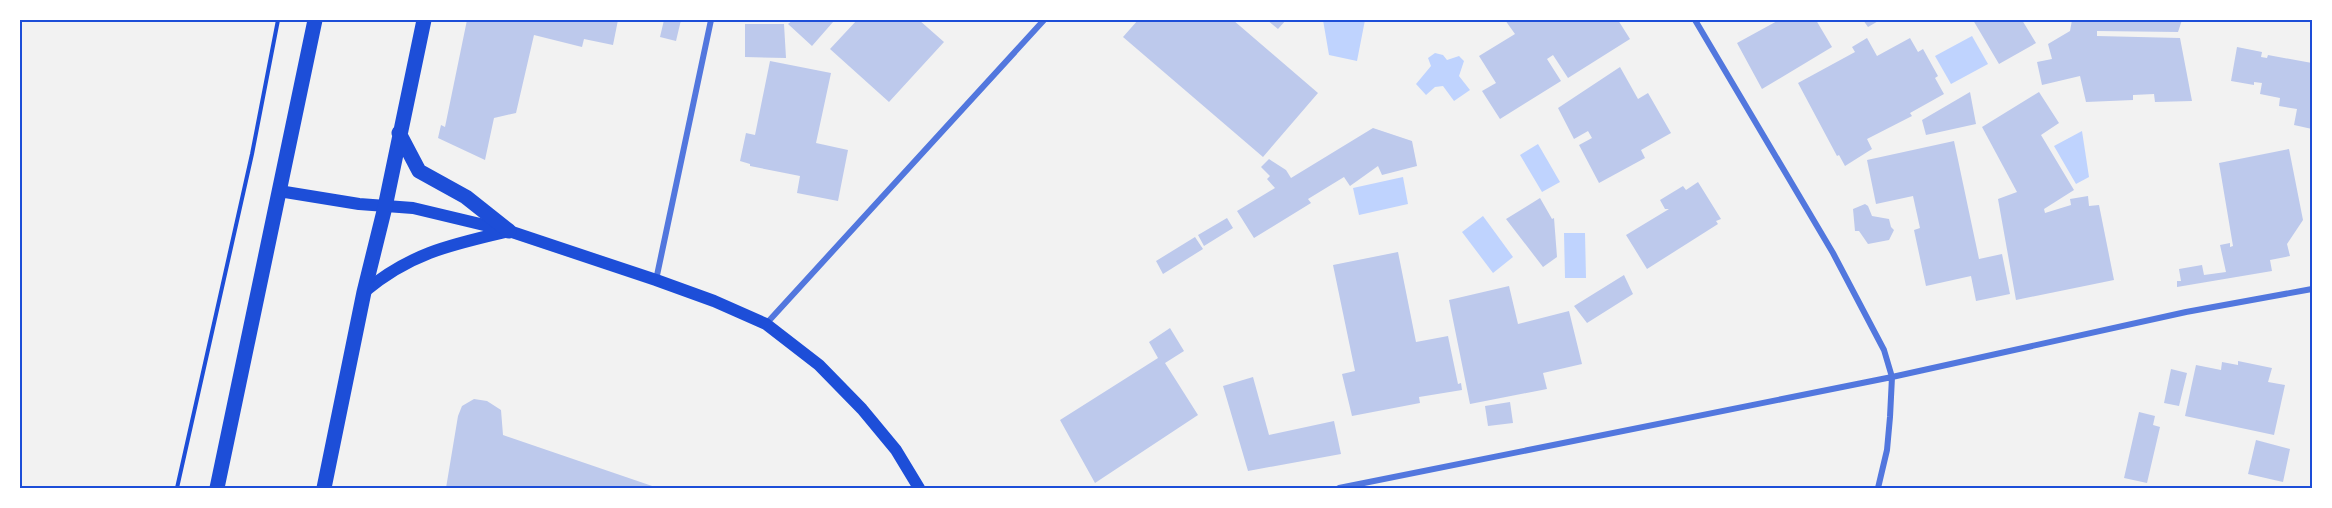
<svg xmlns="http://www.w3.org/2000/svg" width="2332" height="508" font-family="'Public Sans',sans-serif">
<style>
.water{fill:#bfd3fe}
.building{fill:#bdc9ec}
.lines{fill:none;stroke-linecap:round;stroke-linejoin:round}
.path{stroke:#1d4ed8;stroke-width:4}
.minor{stroke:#5277de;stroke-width:6}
.secondary{stroke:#1d4ed8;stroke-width:12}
.primary{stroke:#1d4ed8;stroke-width:15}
.neatline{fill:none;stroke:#1d4ed8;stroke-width:2}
</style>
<rect width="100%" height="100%" fill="#f2f2f2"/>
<path class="water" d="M1323,20H1365L1357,61L1329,55Z
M1972,36L1988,64L1951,84L1935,56Z
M1435,53L1443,55L1447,60L1459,56L1464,61L1459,76L1470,90L1454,101L1443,86L1435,87L1426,95L1416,84L1431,66L1428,58Z
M2082,131L2089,177L2076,184L2054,146Z
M1538,144L1560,182L1542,192L1520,155Z
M1403,177L1408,204L1359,215L1353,188Z
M1483,216L1513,257L1493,273L1462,232Z
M1564,233H1585L1586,278H1565Z"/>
<path class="building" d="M467,20H618L613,45L584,39L582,47L534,35L516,113L494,118L485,160L438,138L441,125L445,127Z
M664,20H681L676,41L660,37Z
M793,20H830L833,22L812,46L788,24Z
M857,20H919L944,42L889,102L830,49Z
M1138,20H1233L1318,93L1263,157L1123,37Z
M1267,20H1286L1278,29Z
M1505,20H1618L1630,39L1568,78L1553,55L1547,59L1561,81L1500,119L1482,91L1496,83L1479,56L1515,34Z
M1779,20H1816L1832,47L1762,89L1737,43Z
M1863,20H1880L1868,27Z
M1973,20H2022L2036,43L1999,64Z
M2072,20H2182L2178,32L2097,31V36L2180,38L2192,101L2155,102L2154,94L2133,95V100L2086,102L2080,76L2042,85L2037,62L2052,59L2048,44L2070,31Z
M745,24H784L786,58L745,57Z
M1867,38L1877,56L1910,38L1918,52L1923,49L1938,76L1935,78L1944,94L1910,113L1912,116L1867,139L1872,149L1845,166L1839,155L1837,156L1798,83L1855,52L1852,47Z
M2237,47L2262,52L2261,57L2267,58L2268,55L2312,63V129L2294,125L2297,109L2279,106L2280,98L2260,94L2262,83L2254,82V85L2231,81Z
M770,61L831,73L816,143L848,150L838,201L797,193L800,176L750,166V164L740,161L746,133L755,135Z
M1620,67L1638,99L1648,93L1671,133L1641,150L1645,158L1599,183L1579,145L1592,138L1588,131L1574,139L1558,108Z
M1970,92L1976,124L1926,135L1922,120Z
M2039,92L2059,123L2041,135L2074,190L2044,209L2045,213L2071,205L2070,199L2088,196L2089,206L2099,205L2114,280L2016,300L1998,199L2017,192L1982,127Z
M1373,128L1412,141L1417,166L1382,175L1378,166L1350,186L1344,177L1308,199L1311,203L1254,238L1237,211L1275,188L1267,179L1270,176L1261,167L1269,159L1286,170L1291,178Z
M1954,141L1979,259L2002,254L2010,294L1976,301L1971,276L1926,286L1914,230L1920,228L1913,196L1876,204L1867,160Z
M2289,149L2303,220L2287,244L2290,256L2270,260L2272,271L2177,287V281H2181L2179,269L2202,265L2204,275L2226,272L2220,245L2230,243V247L2233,246L2219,163Z
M1698,182L1721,219L1716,221L1718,224L1647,269L1626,235L1669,209H1665L1660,200L1683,186L1686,190Z
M1540,198L1552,219L1554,218L1557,257L1543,267L1506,219Z
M1865,204L1868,206L1872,216L1889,219L1891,227L1894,230L1889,240L1868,244L1859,231H1855L1853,209Z
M1227,218L1233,228L1204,246L1198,235Z
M1195,237L1203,249L1163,274L1156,261Z
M1398,252L1416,342L1448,336L1458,384L1461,383L1462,390L1419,397L1420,403L1352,416L1342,374L1355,371L1333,265Z
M1624,275L1633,294L1587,323L1574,306Z
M1509,286L1518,324L1569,311L1582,364L1543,373L1547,389L1470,404L1449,300Z
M1170,328L1184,351L1165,363L1198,415L1095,483L1060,420L1158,358L1149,342Z
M2238,361L2272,368L2268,382L2285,385L2274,435L2185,416L2196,365L2221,370L2222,362L2238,365Z
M2171,369L2187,373L2179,406L2164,403Z
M1253,377L1269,435L1334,421L1341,454L1248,471L1223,386Z
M474,399L487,401L501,410L503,435L658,488H446L458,416L462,406Z
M1510,402L1513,423L1488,426L1485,406Z
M2139,412L2155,416L2153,425L2160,427L2147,483L2124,478Z
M2256,440L2290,449L2283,482L2248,474Z"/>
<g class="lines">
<path class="path" d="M177,488L252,154L278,20"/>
<path class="minor" d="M1695,20L1833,253L1884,350L1892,377L1890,417L1887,450L1878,488
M656,280L711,20
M766,324L1044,20
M1339,488L1892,377L2186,312L2312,289"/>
<path class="secondary" d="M279,191L359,204L413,208L509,231L656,280L714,301L766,324L819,365L862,409L896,450L919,488
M364,292C409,254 449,245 505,232"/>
<path class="primary" d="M399,133L419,171L466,197L509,231
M217,488L315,20
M324,488L364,292L385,207L424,20"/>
</g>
<rect width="2332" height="508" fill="none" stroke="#ffffff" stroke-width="42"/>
<rect x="21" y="21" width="2290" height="466" class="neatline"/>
</svg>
